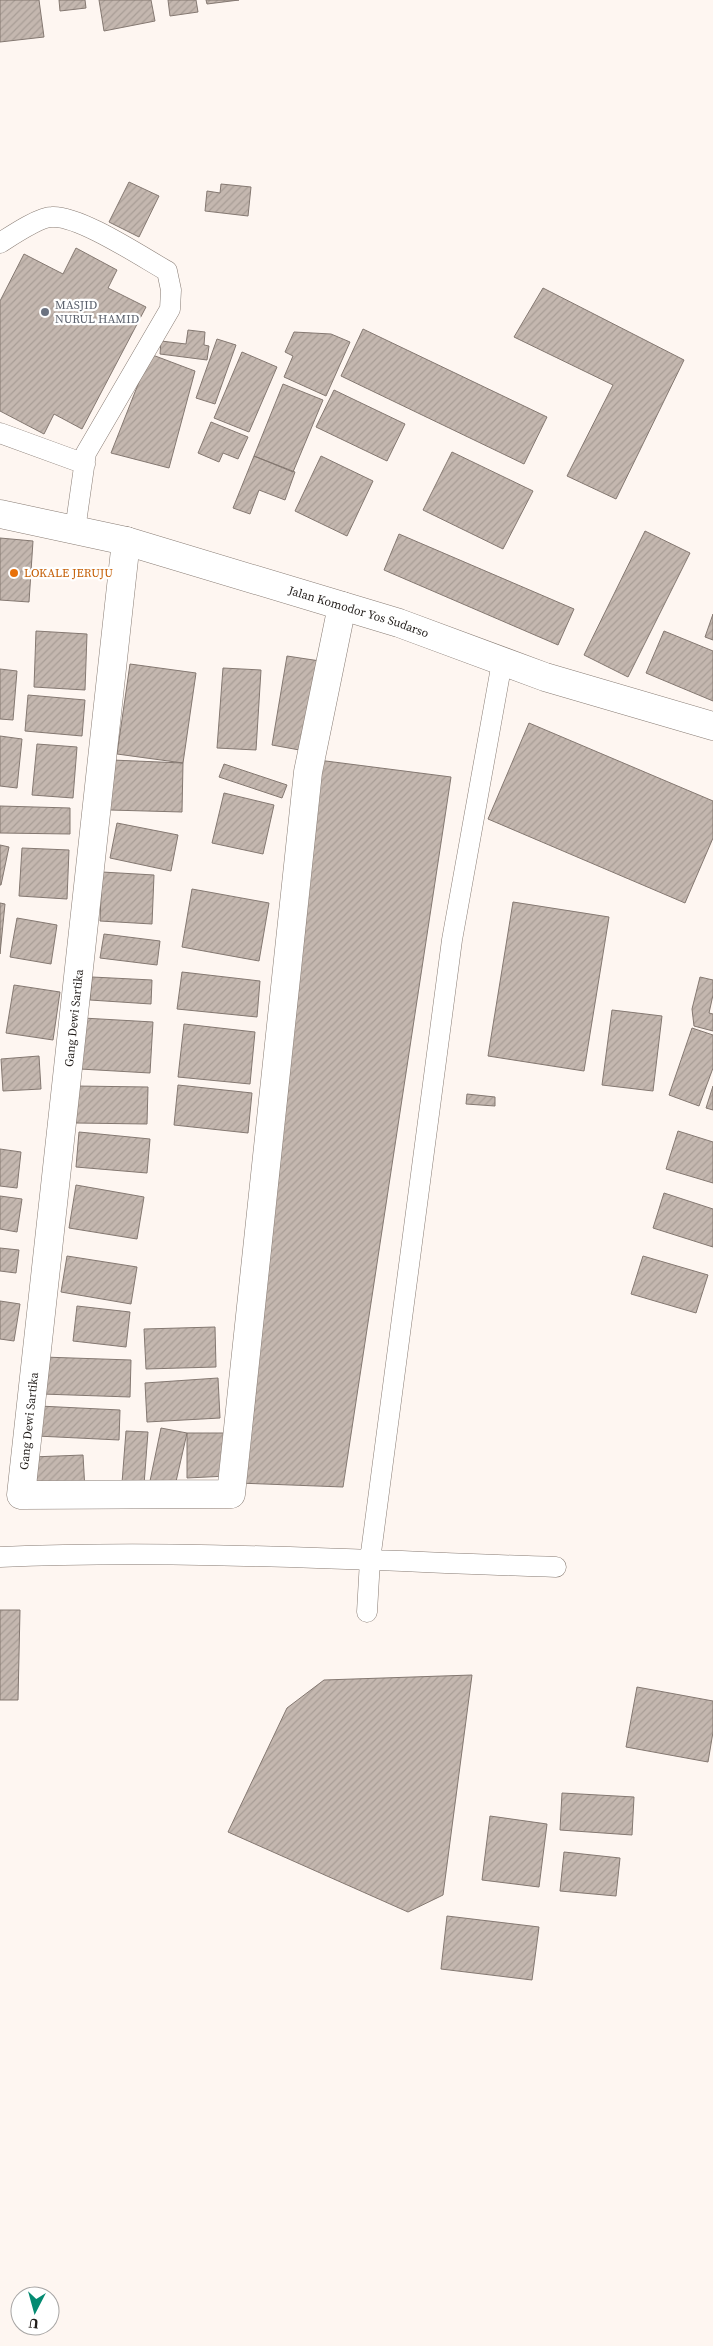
<svg xmlns="http://www.w3.org/2000/svg" width="713" height="2346" font-family="'Source Serif 4',serif">
<style>
.building{fill:url(#building-hatch);stroke:#847871}
.lines{fill:none;stroke-linecap:round;stroke-linejoin:round}
.service-casing{stroke:#887c74;stroke-width:21}
.minor-casing{stroke:#887c74;stroke-width:29}
.tertiary-casing{stroke:#887c74;stroke-width:29}
.service{stroke:#fff;stroke-width:20}
.minor{stroke:#fff;stroke-width:28}
.tertiary{stroke:#fff;stroke-width:28}
.worship-dot{fill:#6b7280;stroke:#fff;stroke-width:2}
.food-dot{fill:#e8710a;stroke:#fff;stroke-width:2}
.labels{text-anchor:middle;dominant-baseline:central;stroke-width:4.5;stroke-linejoin:round;paint-order:stroke}
.worship-label{font-size:12px;fill:#5b616d;stroke:#fff;text-anchor:start}
.food-label{font-size:12px;fill:#c56008;stroke:#fff;text-anchor:start}
.street-label{font-size:12px;fill:#231e1b;stroke:#fff}
</style>
<defs>
<pattern id="building-hatch" width="6" height="6" patternUnits="userSpaceOnUse" patternTransform="scale(1.25)"><rect width="6" height="6" fill="#c4b7af"/><path d="M-1 1l2-2M0 6l6-6M5 7l2-2" fill="none" stroke="#a89d96"/></pattern>
</defs>
<rect width="100%" height="100%" fill="#fef6f1"/>
<path class="building" d="M0,0H39L44,37L0,42Z
M59,0H85L86,8L60,11Z
M99,0H151L155,21L104,31Z
M168,0H196L198,12L170,16Z
M206,0H239L207,4Z
M129,182L159,196L139,237L109,222Z
M221,184L251,187L248,216L205,211L207,191L220,193Z
M76,248L117,270L108,288L146,307L82,429L54,414L44,434L0,411V301L24,254L63,274Z
M543,288L684,360L616,499L567,476L613,385L514,337Z
M363,329L547,417L524,464L341,376Z
M188,330L205,332L204,345L209,346L207,360L160,354L161,341L186,344Z
M294,332L331,334L350,342L326,396L284,377L293,356L285,352Z
M217,339L236,345L215,404L196,398Z
M242,352L277,367L249,432L214,418Z
M150,354L195,371L169,468L111,453Z
M283,384L323,400L293,472L254,456Z
M334,390L405,424L387,461L316,427Z
M211,422L248,437L238,459L223,453L219,462L198,453Z
M452,452L533,491L503,549L423,510Z
M254,456L295,472L285,500L259,490L250,514L233,508Z
M321,456L373,481L347,536L295,511Z
M645,531L690,553L628,677L584,655Z
M399,534L574,609L558,645L384,570Z
M0,538L33,541L29,602L0,600Z
M713,614V640L705,637Z
M36,631L87,634L85,690L34,687Z
M664,631L713,651V701L646,673Z
M287,656L320,661L305,751L272,745Z
M130,664L196,673L183,763L117,754Z
M223,668L261,670L256,750L217,748Z
M0,669L17,671L13,720L0,719Z
M28,695L85,700L82,736L25,731Z
M529,723L713,801V838L685,903L488,819Z
M0,736L22,739L17,788L0,786Z
M37,744L77,747L73,798L32,795Z
M112,760L183,763L182,812L110,810Z
M318,760L451,777L343,1487L238,1483Z
M224,764L287,785L282,798L219,777Z
M224,793L274,805L263,854L212,843Z
M0,806L70,808V834L0,833Z
M117,823L178,835L171,871L110,858Z
M0,845L9,847L1,885H0Z
M22,848L69,850L67,899L19,896Z
M102,872L154,875L152,924L100,921Z
M192,889L269,903L259,961L182,947Z
M513,902L609,917L584,1071L488,1056Z
M0,903L5,904L0,954Z
M17,918L57,925L51,964L10,957Z
M104,934L160,941L157,965L100,958Z
M182,972L260,981L257,1017L177,1009Z
M92,977L152,980L151,1004L90,1000Z
M700,977L713,980V995L709,1013L713,1014V1031L694,1026L692,1009Z
M14,985L60,992L53,1040L6,1033Z
M612,1010L662,1016L653,1091L602,1085Z
M83,1018L153,1022L150,1073L80,1069Z
M184,1024L255,1032L250,1084L178,1077Z
M692,1028L713,1035V1068L699,1106L669,1095Z
M39,1056L41,1089L3,1091L1,1059Z
M178,1085L252,1093L248,1133L174,1125Z
M76,1086L148,1087L147,1124L76,1123Z
M713,1086V1110L706,1108Z
M467,1094L495,1097V1106L466,1104Z
M678,1131L713,1142V1183L666,1169Z
M79,1132L150,1139L147,1173L76,1167Z
M0,1149L21,1152L17,1188L0,1186Z
M76,1185L144,1197L137,1239L69,1228Z
M664,1193L713,1209V1247L653,1228Z
M0,1196L22,1199L17,1232L0,1229Z
M0,1248L19,1250L16,1273L0,1271Z
M67,1256L137,1267L131,1304L61,1292Z
M643,1256L708,1275L696,1313L631,1294Z
M0,1301L20,1304L14,1341L0,1339Z
M77,1306L130,1312L126,1347L73,1341Z
M215,1327L216,1367L146,1369L144,1329Z
M43,1357L131,1360L130,1397L42,1394Z
M218,1378L220,1418L147,1422L145,1383Z
M39,1406L120,1410L119,1440L37,1436Z
M161,1428L187,1433L175,1486L150,1481Z
M126,1431L148,1432L144,1485L122,1483Z
M187,1433H225L227,1476L187,1478Z
M83,1455L85,1490L33,1492L32,1457Z
M0,1610H20L18,1700H0Z
M472,1675L443,1895L408,1912L228,1832L287,1708L324,1680Z
M637,1687L713,1701V1732L708,1762L626,1747Z
M562,1793L634,1797L632,1835L560,1830Z
M490,1816L547,1824L539,1887L482,1880Z
M564,1852L620,1858L616,1896L560,1891Z
M447,1916L539,1927L532,1980L441,1969Z"/>
<g class="lines">
<g class="service-casing">
<path id="service" d="M0,243C11,236 39,217 52,217C79,215 142,257 167,271L171,290L170,309L86,453L75,530
M0,433L85,464
M0,1557C185,1549 371,1561 556,1567
M367,1612L370,1560L452,940L502,662"/>
</g>
<g class="minor-casing">
<path id="minor" d="M126,541L21,1495L231,1494L308,772L342,606"/>
</g>
<g class="tertiary-casing">
<g id="tertiary">
<path id="s1" d="M0,514L126,541L399,623L545,677L713,726"/>
</g>
</g>
<use href="#service" class="service"/>
<use href="#minor" class="minor"/>
<use href="#tertiary" class="tertiary"/>
</g>
<circle class="worship-dot" cx="45" cy="312" r="5"/>
<circle class="food-dot" cx="14" cy="573" r="5"/>
<g class="labels">
<g class="worship-label">
<text x="55" y="305">MASJID<tspan x="55" dy="14">NURUL HAMID</tspan></text>
</g>
<g class="food-label">
<text x="24" y="573">LOKALE JERUJU</text>
</g>
<g class="street-label">
<text stroke="none"><textPath href="#s1" startOffset="372">Jalan Komodor Yos Sudarso</textPath></text>
<text transform="translate(74 1018) rotate(-84)">Gang Dewi Sartika</text>
<text transform="translate(29 1421) rotate(-84)">Gang Dewi Sartika</text>
</g>
</g>
<g transform="translate(35 2311) rotate(186)"><circle r="24" fill="#ffffff" stroke="#a7a5a4"/>
<path d="M0-4L9 19L0 12L-9 19Z" fill="#048b72"/>
<text y="-8" font-size="14" font-weight="bold" text-anchor="middle" fill="#231e1b">U</text>
</g>
</svg>
